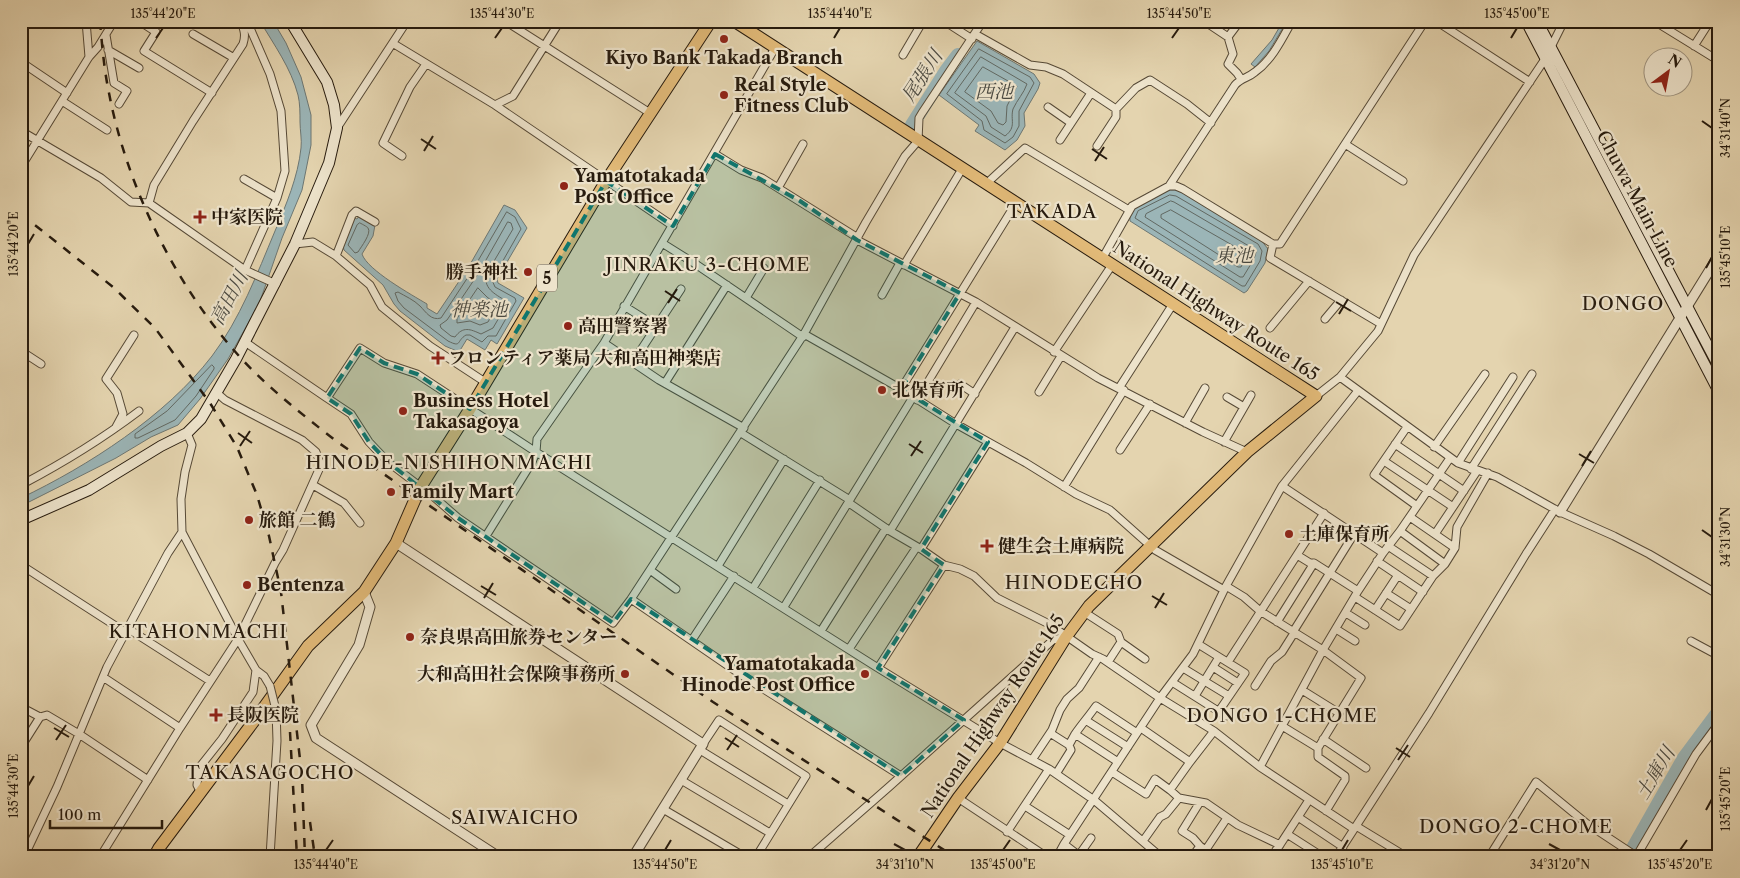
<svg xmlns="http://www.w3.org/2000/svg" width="1740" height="878" font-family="'Libre Caslon Text','Noto Serif JP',serif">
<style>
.water{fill:#9bb5b7;stroke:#6d7773}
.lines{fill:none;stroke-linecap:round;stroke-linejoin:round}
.shore{stroke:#616862;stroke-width:1}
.river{stroke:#9bb5b7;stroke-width:14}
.minor-casing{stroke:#564936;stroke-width:9}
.tertiary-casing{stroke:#564936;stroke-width:11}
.secondary-casing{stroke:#271b0e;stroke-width:12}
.primary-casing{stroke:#271b0e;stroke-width:13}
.trunk-casing{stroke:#271b0e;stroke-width:13}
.minor{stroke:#ede3cb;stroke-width:7}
.tertiary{stroke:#ede3cb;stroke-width:9}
.secondary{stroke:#ede3cb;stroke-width:10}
.primary{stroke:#e2ba78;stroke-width:11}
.trunk{stroke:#e2ba78;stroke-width:11}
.rail{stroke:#271b0e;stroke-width:2.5;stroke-dasharray:9 9;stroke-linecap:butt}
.minor-bridge-casing{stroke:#564936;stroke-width:9;stroke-linecap:butt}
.minor-bridge{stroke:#ede3cb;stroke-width:7}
.marked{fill:#0f766e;fill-opacity:0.2;stroke:#0f766e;stroke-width:4;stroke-dasharray:10 6;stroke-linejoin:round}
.ticks{fill:none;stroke:#271b0e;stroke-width:2}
.poi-dot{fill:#8f2418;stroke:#ede3cb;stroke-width:2}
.labels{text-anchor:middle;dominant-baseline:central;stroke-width:4.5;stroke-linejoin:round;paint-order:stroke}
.shield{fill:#ede3cb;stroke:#625747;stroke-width:1}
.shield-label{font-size:16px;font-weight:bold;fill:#271b0e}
.poi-label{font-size:18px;font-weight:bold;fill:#271b0e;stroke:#ede3cb;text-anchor:start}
.street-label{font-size:18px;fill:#271b0e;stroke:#ede3cb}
.water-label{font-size:19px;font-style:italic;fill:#4a4941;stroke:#ede3cb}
.neighbourhood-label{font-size:19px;letter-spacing:1px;fill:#271b0e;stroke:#ede3cb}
.neatline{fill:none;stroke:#271b0e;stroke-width:2}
.ticks-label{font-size:12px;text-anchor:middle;fill:#271b0e}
</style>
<rect width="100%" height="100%" fill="#e4d4af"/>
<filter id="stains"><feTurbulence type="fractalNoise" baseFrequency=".004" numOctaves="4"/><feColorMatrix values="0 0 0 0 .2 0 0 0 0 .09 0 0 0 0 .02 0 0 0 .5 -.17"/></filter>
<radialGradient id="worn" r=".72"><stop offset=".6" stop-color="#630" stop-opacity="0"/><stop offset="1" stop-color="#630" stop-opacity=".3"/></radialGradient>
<path class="water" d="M260,21H273L286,43L301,77L311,115V145L302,190L282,238L259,304L228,359L200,399L178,425L151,437L116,458L21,506V498C88,466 166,416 212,356C240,319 257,274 275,231C286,205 298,177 301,148C302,140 300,130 300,122C300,113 300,103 298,95C291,68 274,45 260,21Z
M1283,21H1287L1269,51L1255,67L1251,64L1272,40Z
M977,41L1034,74L1040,83L1038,89L1024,113L1025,126L1017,140L1005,150L975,131L979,125L939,95Z
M1169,190H1178L1261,240L1268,249L1265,263L1247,291L1244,293L1130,221C1128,203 1156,196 1169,190Z
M504,205L515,210L527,228L497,279L498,283L524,298L497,344L491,340L485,350L467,339L459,352L445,346L400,311L394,304L383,285L344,250L343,246L354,218L357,219L359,216L375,225L373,236L362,254C367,270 412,295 427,304V308L437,314L468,268Z"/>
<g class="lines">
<path class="shore" d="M979,49L1030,77L1034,83L1019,111V126L1013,137L1005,143L984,130L982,121L947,94Z
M981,57L1027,84C1024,93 1017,100 1013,109C1010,120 1017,127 1005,136L991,127L986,116L955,93Z
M983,67L1017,86L1007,106L1006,122L1003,125L998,123L991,111L965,92Z
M1170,195L1176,196L1258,244L1262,251L1260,261L1245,286H1242L1135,218L1138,211Z
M1171,201L1174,202L1254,249L1256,252L1254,259L1243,277H1240L1145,217L1146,214Z
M1171,210L1246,253L1247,256L1241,267H1238L1161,218V215Z
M507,212L515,217L521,229L492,280L495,287L515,298L516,301L496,336H488L482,342L470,335H466C456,341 462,348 448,341L404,308L398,301L395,293L398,292C405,296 414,300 420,306C426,312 431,321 441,318L472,271Z
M508,222L511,223L513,229L487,273C482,288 495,294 506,301L507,304L493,328L481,334C470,329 463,326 455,337L451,336L441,328L440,325L447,320L478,274Z
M360,223C360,223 368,227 368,228C372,233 361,247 358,252L355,253L348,245L357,225Z
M478,288L487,297L497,305L488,322L480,325L470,321L457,323V319Z
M212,365L214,367V369L196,396L175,420L138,438H135V434L167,411Z"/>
<path class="river" d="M912,125L946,71L958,55
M1628,857L1684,758L1719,711"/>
<g class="minor-casing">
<path id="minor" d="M86,21L89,57
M139,21L156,32L144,51L212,93
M241,21C244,30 246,35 243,44L193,121L154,185L149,203L245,270L276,284
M244,21L250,28L270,74L281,111L285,171L277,198L245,270
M505,21L650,113
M944,21L972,39
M983,21L922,113L919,118L918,141L905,156L866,222L804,334L631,599L613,623L458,518L434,497L388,462L369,442L351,414L327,398L360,348L384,363L417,374L536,452L878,668L1000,743L1049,769L1094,800L1161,857
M1204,21L1228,37
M1240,21L1228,37L1233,54L1228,64L1237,73L1241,79
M1436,21L1530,82
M1654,21L1719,61
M193,34L234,58
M975,34L1030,65L1046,67L1063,74L1116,109L1136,88L1150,80L1187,104L1211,123
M106,35L114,83L127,91L119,104
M394,44L495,105L673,226
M1694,46L1710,21
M108,50L139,68
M903,55L923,21
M21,62L67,93
M62,101L107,130
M495,105L513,96L560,21
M1048,107L1071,123
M337,128L407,21
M21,131L101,178L131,202L149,203
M1060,140L1091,93
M1345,144L1403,181
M1097,146L1116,117V109
M715,154L741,170L762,178L858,238
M402,156L383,143L410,87L426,64
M21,167L89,57L98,47L114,21
M244,179L277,198
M986,184L1025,148L1129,210
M1169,186L1235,85C1241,78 1248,78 1255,72C1272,60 1282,39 1292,21
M778,188L803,144
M375,222L356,211L352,215L336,256L370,285L382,307L430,346L485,382
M857,240L976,302L1098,378L1203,432L1247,452
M662,243L694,263L803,337
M295,244L313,242L336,256
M1273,244L1270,258L1381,324
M1102,259L1132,206L1169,186H1176L1183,189L1273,244H1280L1425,21
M904,265L962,169
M882,295L900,263
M746,298L764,268
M624,306L656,326
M1325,319L1341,300
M1270,328L1309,281
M804,334L901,389L956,424L1026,463L1076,494L1110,510L1155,550L1224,590
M245,342L327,398
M604,343L659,380L744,428
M21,351L41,364
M1054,352L1112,265
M633,362L681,289
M1340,377L1458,463L1497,477L1560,512L1614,536L1649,554L1719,595
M665,383L727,285
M960,384L975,394
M1119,388L1173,304
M901,389L1016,203
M1039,392L1061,356
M1316,396L1340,377L1378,331L1414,255L1545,59L1564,21
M1227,397L1244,407
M917,400L976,302
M1185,423L1205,388
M116,427L123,414L117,393L106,379L134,335
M1407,427L1374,475L1417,506
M187,433L192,445L185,472L181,499L182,532L238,639L256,670L264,676L270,686
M741,433L850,500
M1224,442L1251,395
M1395,444L1464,491
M1434,447L1485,374
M1120,450L1150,404
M1384,461L1453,507
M1458,463L1513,377
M1471,469L1532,374
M21,485C63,463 102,439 139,411
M313,485L344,503L360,523
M1282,486L1383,553
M1064,487L1124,390
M849,503L890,531L921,549L944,565L960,569L974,576L997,598L1049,624L1092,654L1103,659L1160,698L1214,731L1260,767L1354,829
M1410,517L1455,548
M890,531L1015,327
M1400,531L1445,564
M1435,534L1477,471
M486,536L532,462L536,452L537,439L604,343L775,48
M1388,546L1433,576
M921,549L988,442
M1297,555L1310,563H1314L1358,591
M1377,561L1423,592
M21,565L125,632
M718,566L784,459
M650,570L676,589
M1226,586L1244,597L1260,611L1323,650L1361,678L1318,748V757L1345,776V780L1326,811
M753,588L820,480
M1386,593L1411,609
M1355,597L1400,626L1433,576L1445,564L1455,548L1457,527L1488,473
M631,599L743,676L901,776
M784,607L913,397
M1375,610L1398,575
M1084,612L1118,634L1121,642L1108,662
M1346,613L1365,625
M1277,622L1314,563
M127,628L210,681
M1336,629L1355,641
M821,631L886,528
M1293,632L1354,534
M692,640L734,576
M1691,641L1719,656
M1121,642L1145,659
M1198,644L1245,673L1219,711
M849,649L916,548
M1228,662L1324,513
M1213,667L1238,683
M878,668L944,565
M1183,668L1229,696
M103,677L180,728
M1172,682L1226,716
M1255,686L1271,661L1282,652L1294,633
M1302,690L1339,713
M1195,696L1219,657
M21,707L40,717
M1087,721L1128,747
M1282,726L1318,748
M1141,728L1190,762L1170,790
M1050,733L1069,745
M1323,739L1366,768
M703,744L719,720L806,776L756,857
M21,747L40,717L47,715L79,734L148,780
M700,750L788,804
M1032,760L1052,730L1060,710L1067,699L1079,688L1099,657
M1118,762L1075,734C1082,724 1089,716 1096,706L1137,733
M1190,762L1214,731
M1260,767L1323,650L1358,591L1383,553L1400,531L1450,458
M1112,772L1146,794L1155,779L1170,790L1179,798L1206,803L1238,825L1280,845
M1056,774L1071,750L1069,745L1075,734
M681,780L770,833
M200,791L197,785L199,768L222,739L253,692L256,670
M958,798L1047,857
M1025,806L1070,835
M663,809L745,857
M1298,817L1343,847
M1356,826L1407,857
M1007,832L1049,769
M1287,834L1323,857
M1143,841L1160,817L1166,814L1179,798
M1064,844L1081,857
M1200,846L1193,838L1182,831L1200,802
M21,849L33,857
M1276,850L1287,857
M1205,851L1227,818
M1640,851L1649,857
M1079,855L1091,838
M24,857L57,787L107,667L168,553L182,532
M100,857L180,728L238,639L275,563L283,550L321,465L316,452L302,440L225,400L216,392
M270,857L277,741L276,710
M809,857L890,786L1053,640L1066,637
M1057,857L1064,844L1160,698L1193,654L1226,586L1282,486L1357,392
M1192,857L1200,846L1215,857
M1272,857L1309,800
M1336,857L1429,713L1526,554L1555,509
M1489,857L1536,782L1586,823L1636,856
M1636,857L1696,754L1719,723"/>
</g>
<g class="tertiary-casing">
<path id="tertiary" d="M1560,512L1719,255
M396,543L703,744L633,857
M364,592L370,607L359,645L311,725L316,738L499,857"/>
</g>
<g class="secondary-casing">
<path id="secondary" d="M1526,21L1719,392
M1537,21L1719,367
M21,520L89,490L161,446L187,433L201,419L236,359L295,244L329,163L337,128L334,105L327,82L290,21"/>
</g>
<g class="primary-casing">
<path id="primary" d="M154,857L159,848L257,717L308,646L364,592L396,543L420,488L470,409L606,181L711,21"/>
</g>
<g class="trunk-casing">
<path id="trunk" d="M734,21L1316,396L1247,452L1089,606L1066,637L1000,743L958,798L918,857"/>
</g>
<use href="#minor" class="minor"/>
<use href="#tertiary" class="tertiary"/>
<use href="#secondary" class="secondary"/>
<use href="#primary" class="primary"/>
<use href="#trunk" class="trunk"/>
<path class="rail" d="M100,21C102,45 104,69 109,93C127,187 175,285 239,356C268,388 302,414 336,441L713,702L955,857
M21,214L113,287L155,328L210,403L237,447L257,495L269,536L281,592L302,777L305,857
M290,732L297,857
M310,822L315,857"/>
<g class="minor-bridge-casing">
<path id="minor-bridge" d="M270,686L276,710"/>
</g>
<use href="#minor-bridge" class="minor-bridge"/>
</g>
<path class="marked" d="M715,154L800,201L857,240L960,293L901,389L988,442L921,549L944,565L878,668L964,720L901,776L631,599L613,623L458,518L388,462L369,442L351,414L327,398L360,348L384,363L417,374L470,409L606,181L673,226Z"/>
<path class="ticks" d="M156,38L163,28M495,38L502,28M834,38L840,28M1172,38L1179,28M1511,38L1517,28M1702,121L1712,128M421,139L436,149M1092,149L1107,159M424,151L433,136M1095,161L1104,147M28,244L34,234M1706,268L1712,257M665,291L680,301M1336,302L1351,311M668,303L677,289M1339,314L1348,299M238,433L252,443M909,444L923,453M240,446L250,431M1579,454L1594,463M911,456L921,441M1582,466L1591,451M1702,530L1712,537M481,586L496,595M1152,596L1167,605M484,598L493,583M1155,608L1164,593M54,728L69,737M725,738L739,747M56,740L66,725M1396,748L1410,757M727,750L737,735M1398,760L1408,745M28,786L34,776M1706,810L1712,799M894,844L905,850M1549,844L1560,850M326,850L333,840M665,850L671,840M1003,850L1010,840M1342,850L1348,840M1680,850L1687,840"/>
<g class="poi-dot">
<circle cx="724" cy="39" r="5"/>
<circle cx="724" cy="95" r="5"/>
<circle cx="564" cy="186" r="5"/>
<path d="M197.5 209.5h5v5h5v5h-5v5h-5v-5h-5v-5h5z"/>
<circle cx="528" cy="272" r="5"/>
<circle cx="568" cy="326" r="5"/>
<path d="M435.5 350.5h5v5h5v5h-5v5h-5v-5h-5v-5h5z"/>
<circle cx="882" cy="390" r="5"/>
<circle cx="403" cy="411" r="5"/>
<circle cx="391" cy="492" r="5"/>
<circle cx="249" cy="520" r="5"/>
<circle cx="1289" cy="534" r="5"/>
<path d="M984.5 538.5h5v5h5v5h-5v5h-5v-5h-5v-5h5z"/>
<circle cx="247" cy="585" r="5"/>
<circle cx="410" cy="637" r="5"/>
<circle cx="625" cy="674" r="5"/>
<circle cx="865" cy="674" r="5"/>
<path d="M213.5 707.5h5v5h5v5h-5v5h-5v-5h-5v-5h5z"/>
</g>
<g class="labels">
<rect class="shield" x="537" y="264.5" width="20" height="27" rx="4"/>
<g class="shield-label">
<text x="547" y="278">5</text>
</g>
<g class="poi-label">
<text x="724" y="58" text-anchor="middle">Kiyo Bank Takada Branch</text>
<text x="734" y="85">Real Style<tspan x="734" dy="21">Fitness Club</tspan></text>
<text x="574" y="176">Yamatotakada<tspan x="574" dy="21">Post Office</tspan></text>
<text x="211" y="217">中家医院</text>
<text x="518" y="272" text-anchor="end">勝手神社</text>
<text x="578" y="326">高田警察署</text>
<text x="448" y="358">フロンティア薬局 大和高田神楽店</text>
<text x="892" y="390">北保育所</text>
<text x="413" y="401">Business Hotel<tspan x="413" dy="21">Takasagoya</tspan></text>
<text x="401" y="492">Family Mart</text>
<text x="259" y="520">旅館 二鶴</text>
<text x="1299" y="534">土庫保育所</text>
<text x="998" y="546">健生会土庫病院</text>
<text x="257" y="585">Bentenza</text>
<text x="420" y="637">奈良県高田旅券センター</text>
<text x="855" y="664" text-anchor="end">Yamatotakada<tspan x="855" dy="21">Hinode Post Office</tspan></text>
<text x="615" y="674" text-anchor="end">大和高田社会保険事務所</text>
<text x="227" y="715">長阪医院</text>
</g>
<g class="street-label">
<text transform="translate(1637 199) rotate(62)">Chuwa Main Line</text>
<text transform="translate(1216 311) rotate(33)">National Highway Route 165</text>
<text transform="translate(993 716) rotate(-56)">National Highway Route 165</text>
</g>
<g class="water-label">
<text transform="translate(922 76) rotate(-57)">尾張川</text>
<text x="994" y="91">西池</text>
<text x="1234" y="255">東池</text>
<text transform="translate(229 298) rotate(-62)">高田川</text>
<text x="479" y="309">神楽池</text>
<text transform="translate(1655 773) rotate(-59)">土庫川</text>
</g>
<g class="neighbourhood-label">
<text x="1052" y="211">TAKADA</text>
<text x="708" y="264">JINRAKU 3-CHOME</text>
<text x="1623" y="303">DONGO</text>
<text x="449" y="462">HINODE-NISHIHONMACHI</text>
<text x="1074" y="582">HINODECHO</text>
<text x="198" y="631">KITAHONMACHI</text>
<text x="1282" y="715">DONGO 1-CHOME</text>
<text x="270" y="772">TAKASAGOCHO</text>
<text x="515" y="817">SAIWAICHO</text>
<text x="1516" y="826">DONGO 2-CHOME</text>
</g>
</g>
<rect width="1740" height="878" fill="none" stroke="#e4d4af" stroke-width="55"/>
<g transform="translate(1668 72) rotate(32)"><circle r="24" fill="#ede3cb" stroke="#9e937f"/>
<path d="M0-4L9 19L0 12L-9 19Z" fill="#8f2418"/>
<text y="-8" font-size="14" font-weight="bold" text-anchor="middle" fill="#271b0e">N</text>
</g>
<path d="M50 820v8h112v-8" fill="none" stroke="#271b0e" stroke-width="2.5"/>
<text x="58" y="820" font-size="15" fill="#271b0e" stroke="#ede3cb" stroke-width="4" paint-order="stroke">100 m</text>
<rect x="28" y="28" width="1684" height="822" class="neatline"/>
<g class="ticks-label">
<text x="163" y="18">135°44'20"E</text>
<text x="502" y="18">135°44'30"E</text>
<text x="840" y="18">135°44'40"E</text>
<text x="1179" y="18">135°44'50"E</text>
<text x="1517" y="18">135°45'00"E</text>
<text transform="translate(1726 128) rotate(-90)" y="4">34°31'40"N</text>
<text transform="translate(14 244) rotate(-90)" y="4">135°44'20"E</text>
<text transform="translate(1726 257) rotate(-90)" y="4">135°45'10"E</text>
<text transform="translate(1726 537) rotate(-90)" y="4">34°31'30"N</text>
<text transform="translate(14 786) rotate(-90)" y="4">135°44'30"E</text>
<text transform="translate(1726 799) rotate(-90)" y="4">135°45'20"E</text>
<text x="326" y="869">135°44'40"E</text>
<text x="665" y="869">135°44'50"E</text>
<text x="905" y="869">34°31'10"N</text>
<text x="1003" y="869">135°45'00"E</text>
<text x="1342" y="869">135°45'10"E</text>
<text x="1560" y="869">34°31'20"N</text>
<text x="1680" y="869">135°45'20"E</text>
</g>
<rect width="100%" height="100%" filter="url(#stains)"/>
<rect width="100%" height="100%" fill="url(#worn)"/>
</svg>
